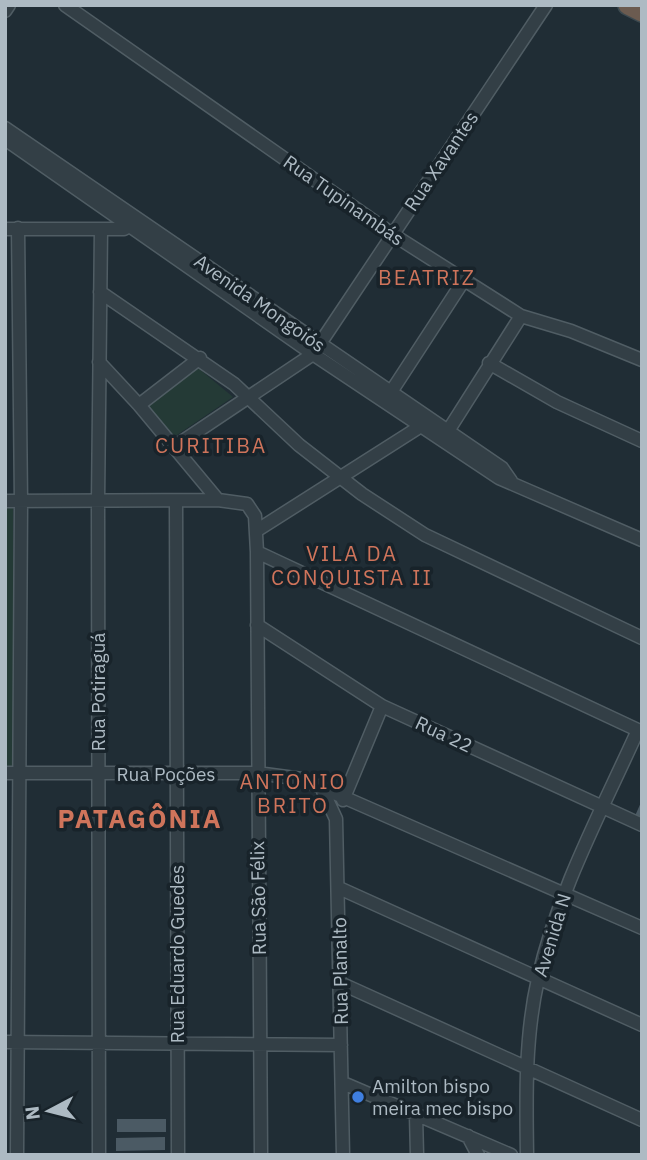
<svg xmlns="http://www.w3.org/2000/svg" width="647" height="1160" font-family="'IBM Plex Sans',sans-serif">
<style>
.green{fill:#243a36}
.building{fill:#4b5a64}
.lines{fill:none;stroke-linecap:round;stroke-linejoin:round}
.minor-casing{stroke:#505d64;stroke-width:15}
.highway-casing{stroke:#3d4a50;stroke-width:22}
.minor{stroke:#333f46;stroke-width:12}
.highway{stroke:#6b5b50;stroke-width:19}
.shop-dot{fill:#3f7fe0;stroke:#18232a;stroke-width:2.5}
.labels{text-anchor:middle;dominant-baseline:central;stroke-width:7;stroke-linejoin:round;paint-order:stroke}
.street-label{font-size:19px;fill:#adbac3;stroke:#18232a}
.poi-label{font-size:19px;fill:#adbac3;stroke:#18232a;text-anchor:start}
.neighbourhood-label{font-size:21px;letter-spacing:2px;fill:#cf745b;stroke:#18232a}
.district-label{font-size:26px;font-weight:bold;letter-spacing:2px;fill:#cf745b;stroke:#18232a}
</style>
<rect width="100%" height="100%" fill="#202d35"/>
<path class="green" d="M198,368L233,397L174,437L149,406Z
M5,505H13V766H5Z"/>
<path class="building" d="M642,800V819L635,816Z
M117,1119H166V1132H117Z
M165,1137V1150L116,1151V1138Z"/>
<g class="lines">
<g class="minor-casing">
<path id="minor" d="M65,5L392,234L521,316L571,331L642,360
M5,11L9,5
M5,128L502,468L511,481
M5,139L313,354L499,478L642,540
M5,229H124L135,223
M100,292L234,384L299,445L362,494L425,535L642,638
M99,362L139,405L218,500
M489,363L557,402L642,441
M391,392L464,280
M139,405L200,358
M448,431L521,316
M174,447L313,354L546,5
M5,501L218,500L247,504L255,516L257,552L261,1155
M176,501L178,1155
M256,531L421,426
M257,552L642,732
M257,625L382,706L642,825
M5,773H257L302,779L642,928
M323,791L336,819L343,1155
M343,800L382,706
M339,888L642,1025
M340,983L642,1120
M5,1042L341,1045
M343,1083L511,1155
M416,1115L417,1155
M468,1136L478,1155
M17,1155L21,501L18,228
M99,1155L98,502L101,229
M527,1155C526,1096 525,1036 538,979C558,891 601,812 638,730"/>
</g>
<g class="highway-casing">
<path id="highway" d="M628,5L642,12"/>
</g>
<use href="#minor" class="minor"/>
<use href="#highway" class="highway"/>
</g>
<circle class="shop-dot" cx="358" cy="1097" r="7"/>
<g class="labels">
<g class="street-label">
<text transform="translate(441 161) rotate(-56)">Rua Xavantes</text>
<text transform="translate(344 200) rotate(35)">Rua Tupinambás</text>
<text transform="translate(260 303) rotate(35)">Avenida Mongoiós</text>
<text transform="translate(98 692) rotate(-90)">Rua Potiraguá</text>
<text transform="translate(444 734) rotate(25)">Rua 22</text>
<text x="166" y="774">Rua Poções</text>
<text transform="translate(258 898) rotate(-91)">Rua São Félix</text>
<text transform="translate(552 935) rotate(-73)">Avenida N</text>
<text transform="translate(177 954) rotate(-90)">Rua Eduardo Guedes</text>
<text transform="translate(340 971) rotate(-91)">Rua Planalto</text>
</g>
<g class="poi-label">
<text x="372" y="1086">Amilton bispo<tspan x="372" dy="22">meira mec bispo</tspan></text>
</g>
<g class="neighbourhood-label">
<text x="427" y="277">BEATRIZ</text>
<text x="211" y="445">CURITIBA</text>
<text x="352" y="553">VILA DA<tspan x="352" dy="24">CONQUISTA II</tspan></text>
<text x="293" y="781">ANTONIO<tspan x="293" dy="24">BRITO</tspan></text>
</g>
<g class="district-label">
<text x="140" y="818">PATAGÔNIA</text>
</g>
</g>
<rect width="647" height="1160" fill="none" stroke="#adbac3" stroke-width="14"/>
<g transform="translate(49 1111) rotate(263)" stroke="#18232a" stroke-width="5" paint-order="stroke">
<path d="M0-5L12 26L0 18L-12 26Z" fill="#adbac3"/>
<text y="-10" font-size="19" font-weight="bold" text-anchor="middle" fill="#adbac3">N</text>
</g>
</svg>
